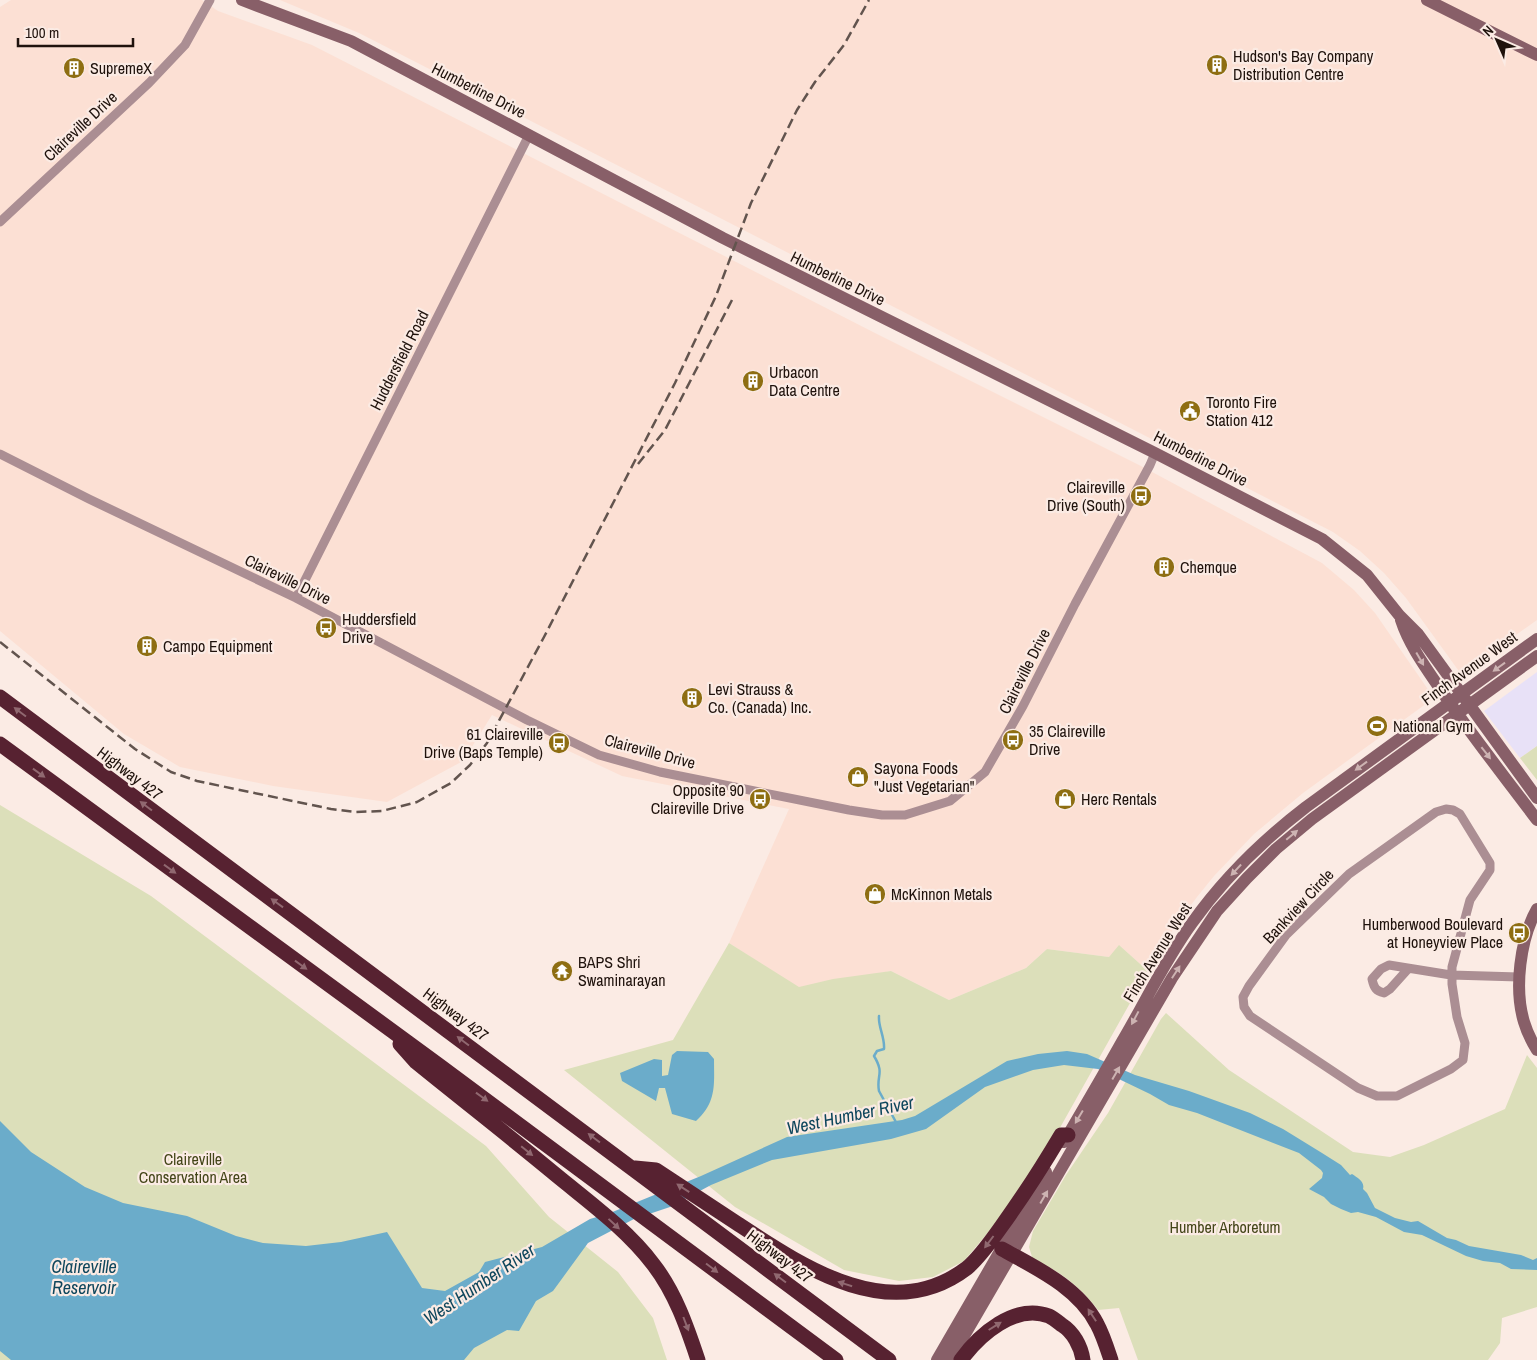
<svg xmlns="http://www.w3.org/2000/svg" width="1537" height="1360" font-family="'Archivo Narrow',sans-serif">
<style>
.commercial{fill:#e8e1f7}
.built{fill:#fce0d4}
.green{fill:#dcdfba}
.water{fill:#6bacca}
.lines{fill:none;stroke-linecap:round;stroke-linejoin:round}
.stream{stroke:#6bacca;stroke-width:2.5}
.street{stroke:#ab8e93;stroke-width:9}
.secondary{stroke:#885f68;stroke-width:12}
.highway{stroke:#572231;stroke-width:15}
.rail{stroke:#62544e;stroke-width:2.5;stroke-dasharray:10 5;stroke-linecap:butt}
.oneway{fill:#cdb3b2}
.oneway2{fill:#906870}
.labels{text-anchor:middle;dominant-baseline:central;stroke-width:4.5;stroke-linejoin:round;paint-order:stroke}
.poi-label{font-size:16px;fill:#1f120c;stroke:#fbebe4;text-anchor:start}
.street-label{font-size:16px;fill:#1f120c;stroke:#fbebe4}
.park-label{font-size:16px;fill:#434518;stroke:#fbebe4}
.water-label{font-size:18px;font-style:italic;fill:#0e465c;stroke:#fbebe4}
</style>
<rect width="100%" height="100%" fill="#fbebe4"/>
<path class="commercial" d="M1537,672V746L1520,758L1484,711Z"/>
<path class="built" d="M11,0H202L218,11L312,45L873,332L1141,466L1322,563L1354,590L1375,613L1434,698L1303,793L1254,834L1214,876L1197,897L1176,925L1148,971L1120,946L1109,957L1047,949L1026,968L949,1000L891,971L799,988L729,943L789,809L622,776L492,715L463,761L387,802L273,786L180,767L124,734L0,631V7Z
M280,0H1537V620L1461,674L1406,598L1384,573L1360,551L1333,532L359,33Z"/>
<path class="green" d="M1537,746V780L1520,758Z
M0,805L151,896L486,1146L549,1217L618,1272L653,1318L667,1360H0Z
M729,943L799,987L833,979L891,971L949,1000L1026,968L1047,949L1109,957L1119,945L1148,971L1043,1158L1007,1210L964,1261L933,1277L899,1281L844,1270L735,1207L564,1070L673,1040Z
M1166,1013L1229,1070L1353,1152L1390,1157L1424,1145L1505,1109L1527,1055L1537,1068V1307L1502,1318L1500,1343L1488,1360H1138L1119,1308L1098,1310C1081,1288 1060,1270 1033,1260L1029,1247L1033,1231L1066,1175L1108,1113L1161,1019Z"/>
<path class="water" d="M677,1051L708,1052L714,1059C714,1084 717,1102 696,1121L672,1114L665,1088H659L656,1101L622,1081L620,1073L654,1059L662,1060V1076L668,1075L672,1055Z
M1067,1051L1087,1054L1135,1075L1189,1091L1250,1113L1283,1129L1322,1153L1341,1165L1350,1175L1352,1174C1358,1178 1365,1182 1363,1189L1367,1193L1375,1208L1395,1218L1411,1222L1418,1221L1447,1238L1456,1240L1469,1246L1521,1255L1533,1260L1537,1258V1270L1511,1269L1500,1263L1483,1261L1466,1256L1422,1235L1404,1232L1376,1217L1358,1212L1351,1213L1341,1209L1331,1204L1324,1197L1309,1189L1322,1178L1323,1173L1321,1170L1299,1153L1197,1113L1169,1105L1150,1094L1098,1069L1064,1065L1033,1070L985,1087L926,1129L891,1139L772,1160L711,1185L670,1207L634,1219L588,1243L553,1291L536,1301L519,1331L507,1330L474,1348L464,1360H11L0,1351V1121L31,1152L85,1187L123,1203L187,1216L236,1236L263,1243L306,1246L341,1242L387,1232L422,1288L445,1291L479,1272L485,1262L542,1247L590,1219L610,1213L701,1176L787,1137L902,1120L915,1116L1007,1061L1038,1054Z"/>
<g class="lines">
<path class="stream" d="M879,1016C878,1027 885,1037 884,1049L877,1051L874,1056C885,1074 876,1075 879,1091L897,1124"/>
<path class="street" d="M0,222L149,83L185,45L210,0
M0,454L89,499L296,598L527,720L599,755L660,772L849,810L882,815H905L950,801L985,772L1023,706L1075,604L1150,465L1155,453
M296,598L529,135
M1446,809L1453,810L1460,814L1490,863V870L1470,900L1452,967V984L1457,1017L1465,1043L1463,1060L1451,1069L1397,1096H1377L1358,1088L1250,1016L1244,1007L1243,997L1249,986L1286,935L1349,874L1436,812Z
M1408,969L1390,989L1384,993C1376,991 1374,988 1372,979L1381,969L1389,965L1451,975L1519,977"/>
<path class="secondary" d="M242,0L351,41L723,238L1155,453L1322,539L1367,575L1399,615L1418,634L1537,798
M1427,0L1537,55
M1401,620C1409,645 1426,668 1441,690C1471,735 1505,777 1537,820
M1537,909C1520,939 1514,989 1524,1022C1527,1032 1532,1042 1537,1050
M1064,1142C1084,1108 1104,1074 1123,1040C1146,1001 1165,960 1192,923C1224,878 1263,840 1306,807L1537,639
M937,1360L1046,1172
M950,1360L1172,978L1217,911L1247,878L1276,849L1312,819L1537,656"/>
<path class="highway" d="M0,697L889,1360
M0,744L440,1066L836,1360
M400,1044L416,1062C464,1101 513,1139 561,1179C593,1205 628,1231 653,1264C675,1292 687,1327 698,1360
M635,1168L656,1170C683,1188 711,1206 738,1224C805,1268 891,1326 967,1268C980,1257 991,1241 1001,1227C1022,1198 1042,1167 1061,1135H1068
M1002,1249C1036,1268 1078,1287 1097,1324C1103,1335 1107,1348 1111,1360
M961,1360C979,1335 1015,1303 1049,1316C1053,1318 1058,1322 1062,1325C1073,1332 1081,1346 1083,1360"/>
<path class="rail" d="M638,464L665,430L732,300
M0,642L135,749L171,772L197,781L331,809L356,812L382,811L417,802L451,783L470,765L487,743L544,637L675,383L716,296L751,203L797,110L815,82L844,45L869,0"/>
</g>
<defs><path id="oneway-solid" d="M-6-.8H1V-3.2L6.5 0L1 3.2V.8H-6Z" transform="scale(1.25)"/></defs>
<g class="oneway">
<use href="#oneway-solid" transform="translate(1420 659) rotate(60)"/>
<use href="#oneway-solid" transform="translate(1499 667) rotate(144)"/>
<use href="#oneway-solid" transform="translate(1486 753) rotate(52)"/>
<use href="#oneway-solid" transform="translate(1361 766) rotate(144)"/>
<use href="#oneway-solid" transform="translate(1292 835) rotate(-40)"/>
<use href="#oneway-solid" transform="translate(1236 870) rotate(133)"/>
<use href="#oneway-solid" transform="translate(1176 972) rotate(-57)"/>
<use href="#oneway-solid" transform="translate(1135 1018) rotate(118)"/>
<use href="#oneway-solid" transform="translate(1116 1073) rotate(-60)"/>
<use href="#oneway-solid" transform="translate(1079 1117) rotate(121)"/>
<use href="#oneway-solid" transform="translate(1044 1197) rotate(-60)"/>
</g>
<g class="oneway2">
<use href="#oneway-solid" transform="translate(20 712) rotate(-143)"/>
<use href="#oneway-solid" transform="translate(39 773) rotate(36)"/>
<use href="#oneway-solid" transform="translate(146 806) rotate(-143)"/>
<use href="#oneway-solid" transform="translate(170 869) rotate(36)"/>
<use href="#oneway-solid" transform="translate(277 903) rotate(-144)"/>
<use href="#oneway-solid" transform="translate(301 965) rotate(36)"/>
<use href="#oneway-solid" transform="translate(463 1041) rotate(-143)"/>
<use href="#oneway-solid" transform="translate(482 1097) rotate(36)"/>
<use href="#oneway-solid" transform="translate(594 1138) rotate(-143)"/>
<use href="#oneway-solid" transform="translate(527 1151) rotate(39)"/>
<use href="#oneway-solid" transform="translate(683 1188) rotate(-147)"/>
<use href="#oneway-solid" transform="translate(614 1224) rotate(43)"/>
<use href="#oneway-solid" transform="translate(989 1242) rotate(127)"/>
<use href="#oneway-solid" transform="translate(712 1268) rotate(37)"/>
<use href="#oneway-solid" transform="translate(780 1278) rotate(-143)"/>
<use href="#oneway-solid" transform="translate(845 1284) rotate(-162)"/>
<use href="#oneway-solid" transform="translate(1092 1315) rotate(-123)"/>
<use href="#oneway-solid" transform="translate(686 1324) rotate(69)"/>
<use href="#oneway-solid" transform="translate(995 1326) rotate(-32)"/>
</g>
<defs>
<g id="building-disc" transform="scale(1.125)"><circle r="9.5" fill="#8e6e12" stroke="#fbebe4"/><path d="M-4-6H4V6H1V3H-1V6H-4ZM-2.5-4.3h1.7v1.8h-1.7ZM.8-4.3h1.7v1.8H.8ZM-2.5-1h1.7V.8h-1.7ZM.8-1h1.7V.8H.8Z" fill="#fff"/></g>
<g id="civic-disc" transform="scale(1.125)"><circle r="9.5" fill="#8e6e12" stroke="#fbebe4"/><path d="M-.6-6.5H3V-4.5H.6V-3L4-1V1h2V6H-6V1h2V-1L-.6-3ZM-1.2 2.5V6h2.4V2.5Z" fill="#fff"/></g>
<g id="bus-disc" transform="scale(1.125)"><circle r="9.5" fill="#8e6e12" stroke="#fbebe4"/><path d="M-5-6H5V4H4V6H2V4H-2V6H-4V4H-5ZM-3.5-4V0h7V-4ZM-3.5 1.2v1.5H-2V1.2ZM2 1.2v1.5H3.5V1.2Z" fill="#fff"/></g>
<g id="stadium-disc" transform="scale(1.125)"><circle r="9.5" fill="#8e6e12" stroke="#fbebe4"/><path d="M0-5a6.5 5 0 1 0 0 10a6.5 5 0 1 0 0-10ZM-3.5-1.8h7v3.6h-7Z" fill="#fff"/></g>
<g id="shop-disc" transform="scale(1.125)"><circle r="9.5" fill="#8e6e12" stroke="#fbebe4"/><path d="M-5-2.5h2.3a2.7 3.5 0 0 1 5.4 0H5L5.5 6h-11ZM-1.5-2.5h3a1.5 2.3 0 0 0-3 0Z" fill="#fff"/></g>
<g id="temple-disc" transform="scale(1.125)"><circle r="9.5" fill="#8e6e12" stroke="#fbebe4"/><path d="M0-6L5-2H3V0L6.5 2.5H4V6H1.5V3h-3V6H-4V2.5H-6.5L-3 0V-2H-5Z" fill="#fff"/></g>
</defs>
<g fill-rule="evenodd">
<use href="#building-disc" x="1217" y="65"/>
<use href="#building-disc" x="74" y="68"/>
<use href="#building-disc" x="753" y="381"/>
<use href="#civic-disc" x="1190" y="411"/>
<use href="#bus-disc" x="1141" y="496"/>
<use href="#building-disc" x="1164" y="567"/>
<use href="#bus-disc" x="326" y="628"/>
<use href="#building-disc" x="147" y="646"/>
<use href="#building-disc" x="692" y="698"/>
<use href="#stadium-disc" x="1377" y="726"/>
<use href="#bus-disc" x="1013" y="740"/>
<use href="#bus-disc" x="559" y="743"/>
<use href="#shop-disc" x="858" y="777"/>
<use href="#bus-disc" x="760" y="799"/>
<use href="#shop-disc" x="1065" y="799"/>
<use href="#shop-disc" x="875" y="894"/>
<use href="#bus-disc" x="1519" y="933"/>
<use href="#temple-disc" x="562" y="971"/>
</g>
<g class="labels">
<g class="poi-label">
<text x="1233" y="56">Hudson's Bay Company<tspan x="1233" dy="18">Distribution Centre</tspan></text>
<text x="90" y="68">SupremeX</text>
<text x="769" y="372">Urbacon<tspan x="769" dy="18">Data Centre</tspan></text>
<text x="1206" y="402">Toronto Fire<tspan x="1206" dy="18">Station 412</tspan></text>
<text x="1125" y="487" text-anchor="end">Claireville<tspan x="1125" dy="18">Drive (South)</tspan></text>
<text x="1180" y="567">Chemque</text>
<text x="342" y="619">Huddersfield<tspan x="342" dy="18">Drive</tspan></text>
<text x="163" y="646">Campo Equipment</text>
<text x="708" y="689">Levi Strauss &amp;<tspan x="708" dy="18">Co. (Canada) Inc.</tspan></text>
<text x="1393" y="726">National Gym</text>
<text x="1029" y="731">35 Claireville<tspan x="1029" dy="18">Drive</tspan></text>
<text x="543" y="734" text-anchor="end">61 Claireville<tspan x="543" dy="18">Drive (Baps Temple)</tspan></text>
<text x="874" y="768">Sayona Foods<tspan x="874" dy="18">"Just Vegetarian"</tspan></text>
<text x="744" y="790" text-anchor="end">Opposite 90<tspan x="744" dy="18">Claireville Drive</tspan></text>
<text x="1081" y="799">Herc Rentals</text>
<text x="891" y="894">McKinnon Metals</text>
<text x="1503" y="924" text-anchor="end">Humberwood Boulevard<tspan x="1503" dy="18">at Honeyview Place</tspan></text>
<text x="578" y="962">BAPS Shri<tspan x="578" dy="18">Swaminarayan</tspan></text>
</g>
<g class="street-label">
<text transform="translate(479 90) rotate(27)">Humberline Drive</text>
<text transform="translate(80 126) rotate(-43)">Claireville Drive</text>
<text transform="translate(838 278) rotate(26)">Humberline Drive</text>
<text transform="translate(399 360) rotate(-63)">Huddersfield Road</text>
<text transform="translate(1201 458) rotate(27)">Humberline Drive</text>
<text transform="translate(288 579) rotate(26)">Claireville Drive</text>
<text transform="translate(1469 668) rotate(-36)">Finch Avenue West</text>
<text transform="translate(1024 671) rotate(-63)">Claireville Drive</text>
<text transform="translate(650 751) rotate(15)">Claireville Drive</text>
<text transform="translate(130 773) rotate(37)">Highway 427</text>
<text transform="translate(1298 906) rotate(-47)">Bankview Circle</text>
<text transform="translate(1157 952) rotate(-58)">Finch Avenue West</text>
<text transform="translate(456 1014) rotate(37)">Highway 427</text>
<text transform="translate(780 1256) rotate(37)">Highway 427</text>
</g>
<g class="park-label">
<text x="193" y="1159">Claireville<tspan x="193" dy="18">Conservation Area</tspan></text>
<text x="1225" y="1227">Humber Arboretum</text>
</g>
<g class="water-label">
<text transform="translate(850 1115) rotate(-12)">West Humber River</text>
<text x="84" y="1266">Claireville<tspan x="84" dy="21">Reservoir</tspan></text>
<text transform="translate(479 1284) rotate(-34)">West Humber River</text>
</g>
</g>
<g transform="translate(1497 40) rotate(315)" stroke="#fbebe4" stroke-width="4" paint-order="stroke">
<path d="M0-4L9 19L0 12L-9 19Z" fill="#1f120c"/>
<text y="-8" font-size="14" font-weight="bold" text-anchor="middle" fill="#1f120c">N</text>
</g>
<path d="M18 38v8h115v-8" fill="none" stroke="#1f120c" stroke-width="2.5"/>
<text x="25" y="38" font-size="15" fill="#1f120c" stroke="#fbebe4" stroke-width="4" paint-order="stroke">100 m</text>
</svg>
